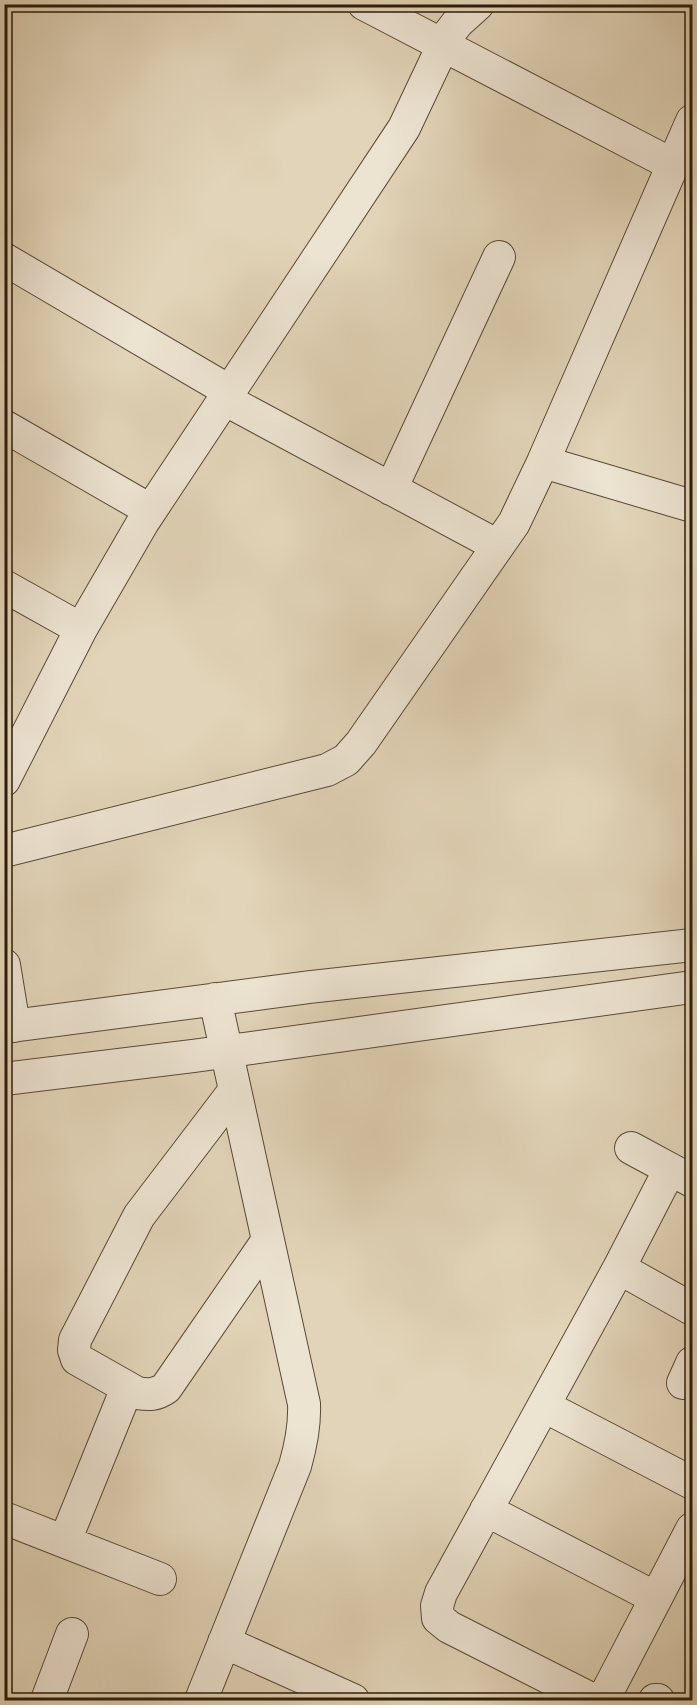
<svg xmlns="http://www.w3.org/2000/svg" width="697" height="1705" font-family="Cardo,serif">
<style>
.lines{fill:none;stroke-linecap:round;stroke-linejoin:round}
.minor-casing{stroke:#594936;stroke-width:34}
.minor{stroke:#ece3d1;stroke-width:32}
</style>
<rect width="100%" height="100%" fill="#e2d4b8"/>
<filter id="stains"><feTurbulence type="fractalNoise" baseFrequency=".00333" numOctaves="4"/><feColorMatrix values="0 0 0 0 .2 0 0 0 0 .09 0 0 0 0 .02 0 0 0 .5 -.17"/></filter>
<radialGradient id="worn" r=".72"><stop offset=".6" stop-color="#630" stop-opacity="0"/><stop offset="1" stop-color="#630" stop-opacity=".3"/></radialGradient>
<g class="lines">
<g class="minor-casing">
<path id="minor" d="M364,4L673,165
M4,259L229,391
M224,399L498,546
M4,426L150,510
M543,462L692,506
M391,489L499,257
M4,586L81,629
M4,780L81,629L143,522L404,128L448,35L458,22L478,4
M4,851L327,770L346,760L361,743L514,523L543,462L692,121
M4,965L14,1026
M4,1027L310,987L692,945
M4,1079L193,1056L692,987
M235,1090L139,1216L75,1340L74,1350L77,1359L137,1393C149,1395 156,1395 166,1388L268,1240
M631,1148L692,1181
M619,1268L692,1309
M683,1383L692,1363
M544,1406L692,1483
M486,1510L656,1598
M4,1518L160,1579
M65,1541L127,1388
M224,1642L353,1700
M47,1700L72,1634
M201,1700L295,1466C301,1445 305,1426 304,1404L215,999
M593,1700L449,1627L438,1618L437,1606L441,1593L619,1268L670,1169
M603,1700L692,1529
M655,1700H658"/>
</g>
<use href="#minor" class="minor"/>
</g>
<rect width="697" height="1705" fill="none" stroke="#e2d4b8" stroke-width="24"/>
<rect x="6" y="6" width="685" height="1693" fill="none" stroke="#2b1b0a" stroke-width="3"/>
<rect x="12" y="12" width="673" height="1681" fill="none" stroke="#2b1b0a" stroke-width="1.5"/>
<rect width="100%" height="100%" filter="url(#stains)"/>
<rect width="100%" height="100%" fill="url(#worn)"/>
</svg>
